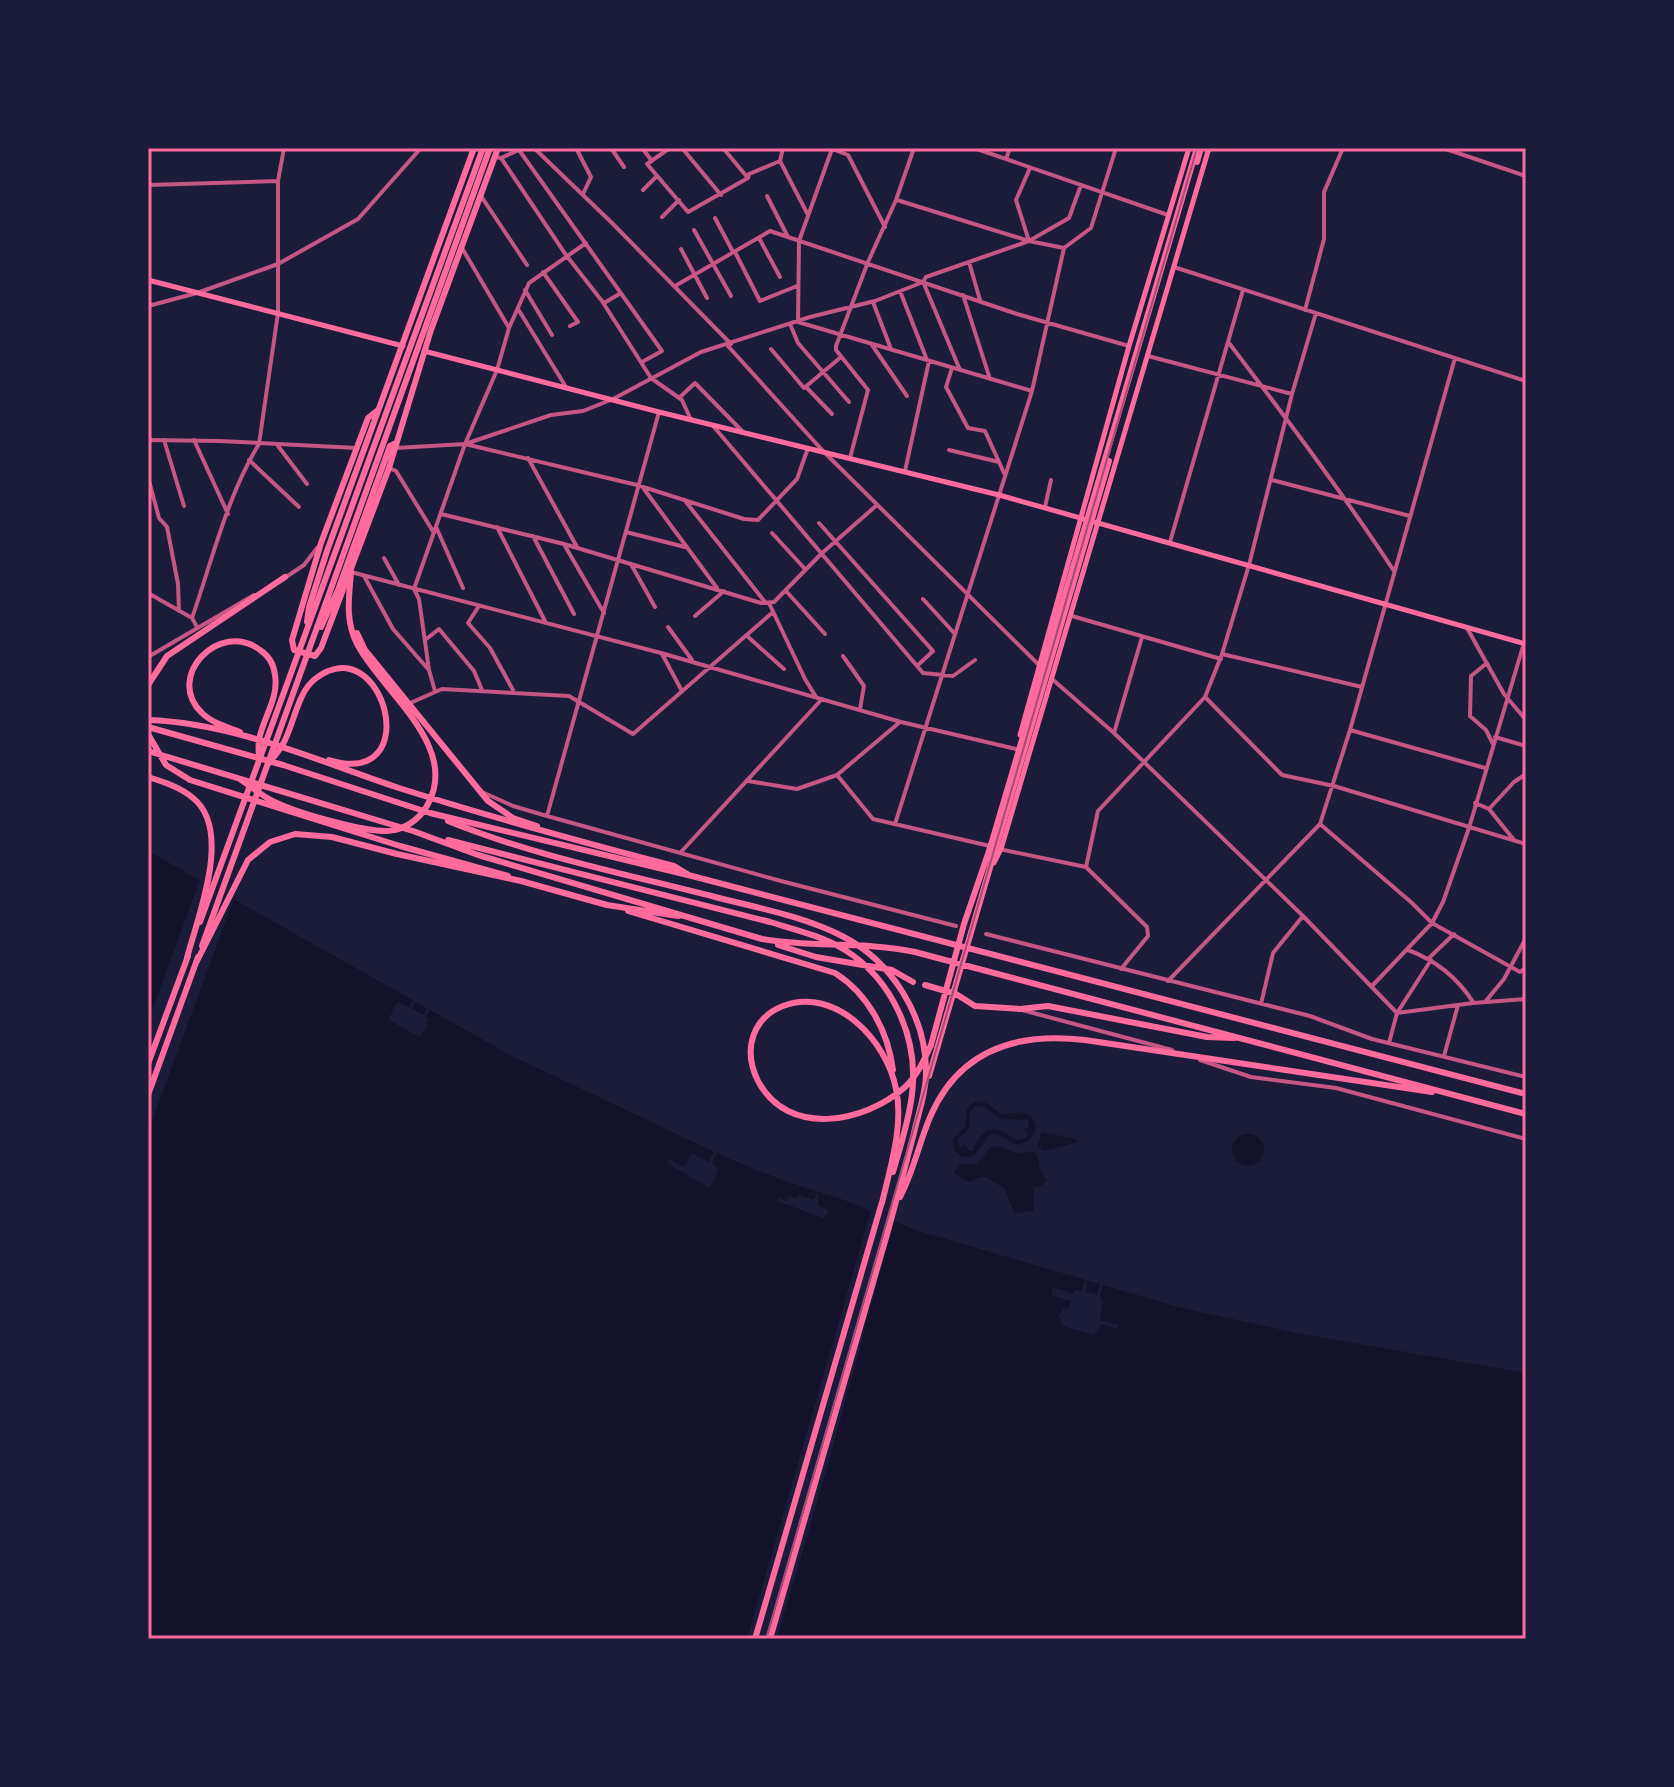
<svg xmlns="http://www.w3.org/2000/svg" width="1674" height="1787" font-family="Montserrat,sans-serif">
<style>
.water{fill:#12122b;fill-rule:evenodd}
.pier{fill:#1b1b3a}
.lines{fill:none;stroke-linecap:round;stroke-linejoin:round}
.minor{stroke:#c65784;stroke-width:4}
.tertiary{stroke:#c65784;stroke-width:4}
.secondary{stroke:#ff6b9d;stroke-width:5}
.primary{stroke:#ff6b9d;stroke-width:6}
.trunk{stroke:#ff6b9d;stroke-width:6}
.rail{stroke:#a44b75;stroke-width:2}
.neatline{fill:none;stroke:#ff6b9d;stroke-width:3}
</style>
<rect width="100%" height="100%" fill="#1b1b3a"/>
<path class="water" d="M148,851L510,1055L725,1157L782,1180L844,1200L915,1230L1178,1307L1296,1333L1526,1373V1639H148Z
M975,1101L986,1103L1001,1114C1010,1115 1021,1110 1029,1115C1043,1127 1031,1143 1017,1145C984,1128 996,1128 974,1155C965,1159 959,1157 954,1149L953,1139L965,1128L967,1109ZM975,1106L984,1107L1001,1119L1028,1120L1029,1128H1024L1028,1135L1026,1138L1016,1140C996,1125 982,1125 973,1151H969L966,1144L960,1147L957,1140L969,1129L970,1112Z
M1042,1132L1076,1139L1078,1142L1044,1151L1037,1146Z
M1232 1150a16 16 0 1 1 32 0a16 16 0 1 1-32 0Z
M998,1146L1016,1153L1033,1152L1038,1156L1040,1170L1047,1180L1041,1186L1033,1187L1034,1210L1015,1214L1004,1187C985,1181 992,1171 969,1182L954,1173L959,1164H977L991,1147Z"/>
<path class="pier" d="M201,877L235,896L148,1132V1021Z
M414,999L416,1001L412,1009L423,1015L428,1007L431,1008L426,1017L429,1019L426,1023L429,1025L419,1037L389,1020L394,1006L399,1002L409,1008Z
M716,1149L719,1150L712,1163L719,1170L709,1188L667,1163L669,1159L684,1167L692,1153L708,1162Z
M818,1192V1206L829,1210L823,1218L777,1201L778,1198L787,1201L789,1196L795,1198L800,1195L814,1200Z
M872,1207L895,1217L832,1451L777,1639H747Z
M1085,1280L1087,1281L1086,1292L1091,1293L1097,1295L1100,1284L1103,1285L1100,1296L1103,1301L1100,1320L1118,1325L1117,1329L1101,1324L1094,1335L1063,1326L1059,1315L1052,1312L1060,1314L1063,1309L1069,1308L1071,1301L1051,1295L1053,1287L1073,1294L1074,1290L1082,1291Z"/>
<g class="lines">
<path class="minor" d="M534,148L611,222L731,344
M576,148L591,177L583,194
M611,148L624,167
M642,148L652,161
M670,148L647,164L688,212L748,178
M682,148L721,195
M723,148L748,178L749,174L780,161
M783,148L780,161L807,213
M974,148L1168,215
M1443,148L1526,176
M495,157L501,158L566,255L602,301L651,378L682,400L691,420
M501,158L519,150L662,351L642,362
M1006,159L1010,148
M148,185L278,181
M643,190L657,176
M481,196L527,265
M767,196L788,237
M897,200L1029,241L1064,248
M662,217L679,200
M715,218L733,252
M885,227L848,155L832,149L799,241L798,322L1032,391
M694,230L731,296
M759,238L780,277
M1029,241L1016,200L1030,168
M462,248L509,328
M681,249L707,298
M735,252L760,301L797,286
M969,262L980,300
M1174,267L1526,381
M543,272L578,322L570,326
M924,284L960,370
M675,286L770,231L1017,314L1129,346
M525,290L552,335
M900,291L927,360
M963,295L990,379
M873,302L891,349
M604,303L621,293
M148,306L197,293L278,264L358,219L421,148
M518,309L566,387
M1305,310L1324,239V192L1343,148
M790,324L798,343L849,402
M1229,343C1286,418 1342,492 1394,571
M727,345L823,451L1040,666
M872,345L907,396
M771,349L804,388L841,357
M1148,356L1292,394
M952,368L946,387L968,428L985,431L1004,473
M806,387L832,414
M679,398L695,383L743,432
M714,427L923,673L953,676L975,660
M164,440L184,506
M194,440L228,514
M465,444L551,415L583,411L613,399L701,352L810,317L875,301L923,282L926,277L1029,241L1069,218L1081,185
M278,446L307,484
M396,448L465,444L637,485L744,519L758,520L797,479L808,448
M949,450L999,462
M528,458L577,547
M850,458L868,390L836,350V346L868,262L896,200L914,148
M249,460L299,507
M389,468L396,471L434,533
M905,471L929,361
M148,477L159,518L167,527L178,584L179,611
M1272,480L1410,516
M644,489L717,588
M686,502L765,602
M1045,507L1051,480
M441,514L564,544L761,603L774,602L821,554L877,505
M819,523L933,651L917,666
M497,527L545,621
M437,529L463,588
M626,532L685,547
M772,533L805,569
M533,536L574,614
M1170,542L1243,290
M565,546L604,613
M384,558L399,585
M632,566L655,607
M351,572L661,653L901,722L1016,749
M364,576L393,629L428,669
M286,577L304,565L317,548
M786,591L825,634
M148,593L192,618L197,627
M923,599L955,634
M769,603L805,679L816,697
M479,606L468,623L490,648L513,690
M695,616L724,591
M1072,616L1221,659
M192,618C212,561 227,496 259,444L278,313V181L284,148
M668,627L692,660
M1467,628L1504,694L1526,720
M747,636L784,669
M425,640L439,629L474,671L482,690
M662,654L682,691
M1222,654L1362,687
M843,656L864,686L860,709
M148,657L254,595
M1487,663L1471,676L1470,716L1486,730L1493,744
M1052,679L1114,733L1303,916L1397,1013
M435,691L429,670L419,599L414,589L465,444L497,370L509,328L529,283L586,243
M1205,697L1282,775L1334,786L1526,844
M408,704L442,689L569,696L633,734L773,612
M1350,730L1485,768
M1114,733L1142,637
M1495,737L1526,746
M837,775L900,722
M748,781L797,789L837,775L873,819L990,846
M482,792L513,806L547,816L781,881L956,926
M1475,803L1489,809L1514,840
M1489,809L1514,782L1526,774
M547,816L659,412
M895,824L1032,391L1064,248L1091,228L1116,148
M1320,824L1412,903L1432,923L1520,972L1526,968
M999,849L1086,867L1098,811L1205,697L1222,654L1249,565L1292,394L1316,313
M681,852L822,699
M1086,867L1147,927L1148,936L1121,969
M986,934L1310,1016L1372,1039L1526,1077
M1408,950C1435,960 1457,977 1473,1002
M1430,957L1454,934
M1168,981L1320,824L1350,730L1455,358
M1372,986L1432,923L1443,902L1469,828L1524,643
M1485,1002L1504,979L1526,938
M1261,1004L1273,953L1303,916
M1022,1010L1172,1050
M1397,1013L1473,1003L1526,999
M1389,1043L1397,1013L1431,960
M1444,1056L1458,1005
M1200,1060L1251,1077L1336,1088L1526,1139"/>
<path class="tertiary" d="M148,440L220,441L357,448"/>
<path class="secondary" d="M148,280L403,346
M424,351L659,412L999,495L1526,644
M1020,735L1129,346L1189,148
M994,863L1001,849L1209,148"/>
<path class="primary" d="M378,410L368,418L321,543L292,640L294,650L315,656L321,648L389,468L431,330L498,148
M307,622L309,607L327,551L474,148
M321,627L338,590L390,446L396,443
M200,922L483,148
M202,946L490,148
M148,1064L188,956
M148,1095L198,957"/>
<path class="trunk" d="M1197,162L1201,148
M357,633L365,650L488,801L513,818L537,826
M148,685L167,656L285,577
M148,720C235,723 318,761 399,788C490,817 582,842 674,866L689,875
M148,727L283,765L430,813L692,876L1526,1094
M240,732C227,727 212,723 202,713C164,677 220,619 260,650C269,656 274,665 275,675C279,698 263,718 259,740C258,746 259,753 259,759
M148,734L166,765L190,780L400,846L508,876
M148,751L413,831L478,855L762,939C813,948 864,941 915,952L1526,1114
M268,764C273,758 279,751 283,744C294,725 297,693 315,679C383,625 428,790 329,760
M148,777C164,782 180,787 193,798C233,830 198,916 187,958
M241,780C252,787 264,798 277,803C298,813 375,836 395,830C410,826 421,817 428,804C460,745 381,691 357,644C345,620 349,598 351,572
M448,821C534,856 626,874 715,897C758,908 803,916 842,936C892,961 927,1017 926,1074C926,1093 918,1114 914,1133C903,1174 893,1215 881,1255C844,1383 807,1511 770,1639
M448,840L770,922C796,930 822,936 845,950C893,980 919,1039 912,1094C909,1121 900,1147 893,1172
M628,911L835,973C868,994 888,1031 893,1070
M778,945L816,957L892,970L913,982
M197,961L248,860L270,842L295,834L332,837L397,854L521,881L607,905L678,916
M925,985L956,994L975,1006L1020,1009L1048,1006L1207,1037L1234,1038
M929,1076L1109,461
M900,1197C914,1171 919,1142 931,1115C960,1049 1017,1032 1085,1040L1432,1092
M882,1203C890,1168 904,1125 896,1089C887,1041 836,986 783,1006C770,1011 759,1021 754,1034C748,1050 751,1067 758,1081C788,1138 865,1123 905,1087C917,1076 924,1060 931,1045L964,924L990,848L1197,148
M755,1639L882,1202"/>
<path class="rail" d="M766,1639L1197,148"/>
</g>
<rect width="1674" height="1787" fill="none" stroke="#1b1b3a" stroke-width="300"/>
<rect x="150" y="150" width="1374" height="1487" class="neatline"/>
</svg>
